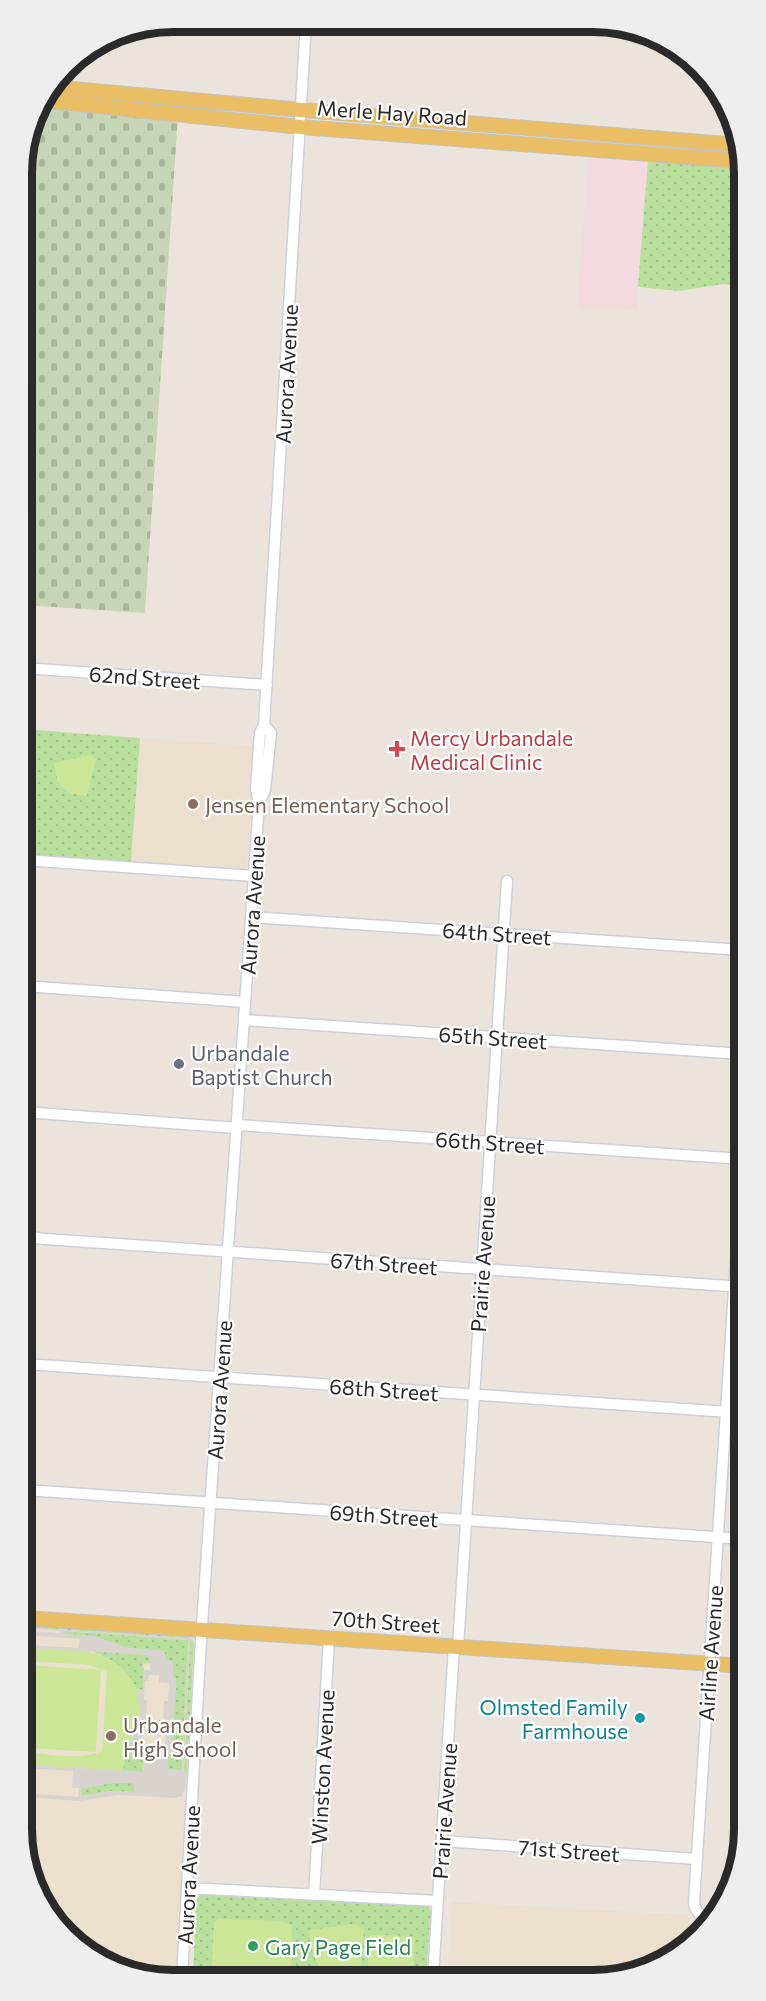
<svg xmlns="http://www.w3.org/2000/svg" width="766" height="2001" font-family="Commissioner,sans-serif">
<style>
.education{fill:#ecdfcd}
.medical{fill:#f2dade}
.grass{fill:url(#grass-dots)}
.cemetery{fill:url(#cemetery-stones)}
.pitch{fill:#cce698}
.plaza{fill:#d8d3cf;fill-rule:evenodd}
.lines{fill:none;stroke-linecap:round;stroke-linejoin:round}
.minor-casing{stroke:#cbd0db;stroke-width:13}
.major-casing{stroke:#c3c3c3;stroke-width:16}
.minor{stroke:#fff;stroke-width:10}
.major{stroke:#e9be64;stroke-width:14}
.health-dot{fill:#e0444e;stroke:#fff;stroke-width:2}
.education-dot{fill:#8d6e63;stroke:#fff;stroke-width:2}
.worship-dot{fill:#6b7280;stroke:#fff;stroke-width:2}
.culture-dot{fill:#0f9aa8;stroke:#fff;stroke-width:2}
.leisure-dot{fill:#2e9e5b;stroke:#fff;stroke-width:2}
.labels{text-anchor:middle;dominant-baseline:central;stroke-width:4.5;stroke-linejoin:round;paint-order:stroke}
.street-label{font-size:21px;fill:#2a2a2a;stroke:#fff}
.health-label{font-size:21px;fill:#be3a42;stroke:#fff;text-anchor:start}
.education-label{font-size:21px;fill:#785e54;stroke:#fff;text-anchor:start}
.worship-label{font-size:21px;fill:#5b616d;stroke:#fff;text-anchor:start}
.culture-label{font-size:21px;fill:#0d838f;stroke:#fff;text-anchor:end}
.leisure-label{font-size:21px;fill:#27864d;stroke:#fff;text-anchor:start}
.rim{fill:none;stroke:#2a2a2a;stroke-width:8}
</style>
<defs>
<pattern id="grass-dots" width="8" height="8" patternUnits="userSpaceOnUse" patternTransform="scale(1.5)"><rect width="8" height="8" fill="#b9df9c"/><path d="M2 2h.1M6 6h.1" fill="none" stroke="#9fc087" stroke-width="1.8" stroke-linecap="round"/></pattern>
<pattern id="cemetery-stones" width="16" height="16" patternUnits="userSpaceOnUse" patternTransform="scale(1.5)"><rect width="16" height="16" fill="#c7d4b5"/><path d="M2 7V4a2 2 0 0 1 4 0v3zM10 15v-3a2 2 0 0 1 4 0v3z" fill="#abb69c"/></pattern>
</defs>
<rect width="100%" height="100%" fill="#ebe4dd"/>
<path class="education" d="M140,738L255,746L247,863L245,868L240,870L131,862Z
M25,1618L202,1630L182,1977H143L72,1942L26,1868Z
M452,1902L687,1915L692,1925L691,1938L633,1975L447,1976Z"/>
<path class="medical" d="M597,156L648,160L637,309L581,308L577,305L588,165L591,159Z"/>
<path class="grass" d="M648,160L740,168V285L723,284L679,291L638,287Z
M23,729L140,738L131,862L23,854Z
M25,1624L188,1635V1638L25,1627Z
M65,1631L188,1640L182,1770H167L168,1755L172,1753L176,1679C167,1673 164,1661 164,1651L128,1648L93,1636L65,1634Z
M190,1640L193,1641L194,1645L187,1771H184Z
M95,1651L150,1655V1663L142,1664L144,1670L143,1689H136C128,1671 114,1659 95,1653Z
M133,1738H140L139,1757L144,1758L143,1772L123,1771L125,1749Z
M112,1783H135L134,1792L110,1791L82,1796V1788Z
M201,1894L428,1905L431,1911L426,1976L193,1977L196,1899Z"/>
<path class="cemetery" d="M37,105L178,115L145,613L23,605L21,162Z"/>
<path class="pitch" d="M90,755L96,759L87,796C63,794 57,787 54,763Z
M25,1648C62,1650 108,1644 131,1679C139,1691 141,1706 139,1719C137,1731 131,1738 126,1748C123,1754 124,1764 123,1771L26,1765V1752C49,1754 80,1761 102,1751L107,1672L90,1665L25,1661Z
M26,1665L101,1670L96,1752L26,1748Z
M219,1919L282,1921L291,1926C294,1945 295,1959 285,1977H211L214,1922Z
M354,1924L360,1926L364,1930L359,1976H327C313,1961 312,1950 309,1930Z
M370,1934L415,1937L413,1976H367Z"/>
<path class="plaza" d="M25,1627L188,1638V1635L191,1638L193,1641H190L184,1770L187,1771L186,1788L182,1796L175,1798L118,1795L79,1801L26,1797V1791L28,1793L78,1797L79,1788H72L73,1771L26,1768V1765L143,1772L144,1758L139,1757L140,1739L133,1738L139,1721L140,1710L136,1689H143L144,1670H150V1655L25,1648V1645L78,1648L80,1639L25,1635V1631L60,1633L61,1631L25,1628ZM65,1631L188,1640L182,1770L167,1769L168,1755L172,1754L176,1678L173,1676V1661L164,1660L165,1651L128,1648L93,1636L65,1634ZM149,1675H159V1682L169,1683L168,1701H164L163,1730L166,1731L165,1749L155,1748L154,1754H144V1748L141,1747L142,1729H145L147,1700H144L145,1681H148ZM112,1783H134V1792L110,1791L82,1796V1788Z"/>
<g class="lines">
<g class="minor-casing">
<path id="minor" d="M23,668L267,685
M259,802L265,790L271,733L264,725
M23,860L254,876
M251,917L742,950
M24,986L245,1002
M244,1020L743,1054
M24,1112L237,1128
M237,1125L743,1159
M24,1236L45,1239L743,1287
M25,1364L744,1413
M25,1490L744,1539
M458,1647L507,881
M442,1841L697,1859
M188,1888L438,1901
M314,1895L329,1639
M715,1917C703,1916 695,1915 694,1902L743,1152
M433,1976L454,1647
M182,1977L201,1639L259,802L256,789L260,733L264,725L306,22"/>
</g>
<g class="major-casing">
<path id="major" d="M51,87L302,110L740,145
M40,100L301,127L740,161
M25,1618L744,1666"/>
</g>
<use href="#minor" class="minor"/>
<use href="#major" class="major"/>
</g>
<path class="health-dot" d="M394 740h6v6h6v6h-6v6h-6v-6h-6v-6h6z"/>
<g class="education-dot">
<circle cx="193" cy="804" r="6"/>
<circle cx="111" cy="1736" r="6"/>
</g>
<circle class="worship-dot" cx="179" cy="1064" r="6"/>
<circle class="culture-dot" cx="640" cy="1718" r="6"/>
<circle class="leisure-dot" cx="253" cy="1946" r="6"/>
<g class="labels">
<g class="street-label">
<text transform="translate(392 112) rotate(4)">Merle Hay Road</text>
<text transform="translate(286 374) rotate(-87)">Aurora Avenue</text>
<text transform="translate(145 677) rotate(4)">62nd Street</text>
<text transform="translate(252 905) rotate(-86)">Aurora Avenue</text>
<text transform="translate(497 933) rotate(4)">64th Street</text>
<text transform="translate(493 1037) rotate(4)">65th Street</text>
<text transform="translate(490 1142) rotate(4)">66th Street</text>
<text transform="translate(384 1263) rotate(4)">67th Street</text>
<text transform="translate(482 1264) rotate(-86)">Prairie Avenue</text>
<text transform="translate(384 1389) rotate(4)">68th Street</text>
<text transform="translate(219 1390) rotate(-86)">Aurora Avenue</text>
<text transform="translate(384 1515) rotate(4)">69th Street</text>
<text transform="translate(386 1621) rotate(4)">70th Street</text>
<text transform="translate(710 1653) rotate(-86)">Airline Avenue</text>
<text transform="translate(322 1767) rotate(-87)">Winston Avenue</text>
<text transform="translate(444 1811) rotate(-86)">Prairie Avenue</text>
<text transform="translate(569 1850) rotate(4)">71st Street</text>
<text transform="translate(188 1875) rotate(-87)">Aurora Avenue</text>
</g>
<g class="health-label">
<text x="410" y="737">Mercy Urbandale<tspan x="410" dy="24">Medical Clinic</tspan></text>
</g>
<g class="education-label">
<text x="205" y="804">Jensen Elementary School</text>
<text x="123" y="1724">Urbandale<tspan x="123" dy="24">High School</tspan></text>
</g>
<g class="worship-label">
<text x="191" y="1052">Urbandale<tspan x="191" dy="24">Baptist Church</tspan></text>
</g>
<g class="culture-label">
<text x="628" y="1706">Olmsted Family<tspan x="628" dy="24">Farmhouse</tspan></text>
</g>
<g class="leisure-label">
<text x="265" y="1946">Gary Page Field</text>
</g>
</g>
<path d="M0 0H766V2001H0ZM173 32H593A141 141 0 0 1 734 173V1829A141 141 0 0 1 593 1970H173A141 141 0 0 1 32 1829V173A141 141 0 0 1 173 32Z" fill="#eee" fill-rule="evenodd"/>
<path class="rim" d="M173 32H593A141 141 0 0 1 734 173V1829A141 141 0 0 1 593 1970H173A141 141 0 0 1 32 1829V173A141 141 0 0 1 173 32Z"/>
</svg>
